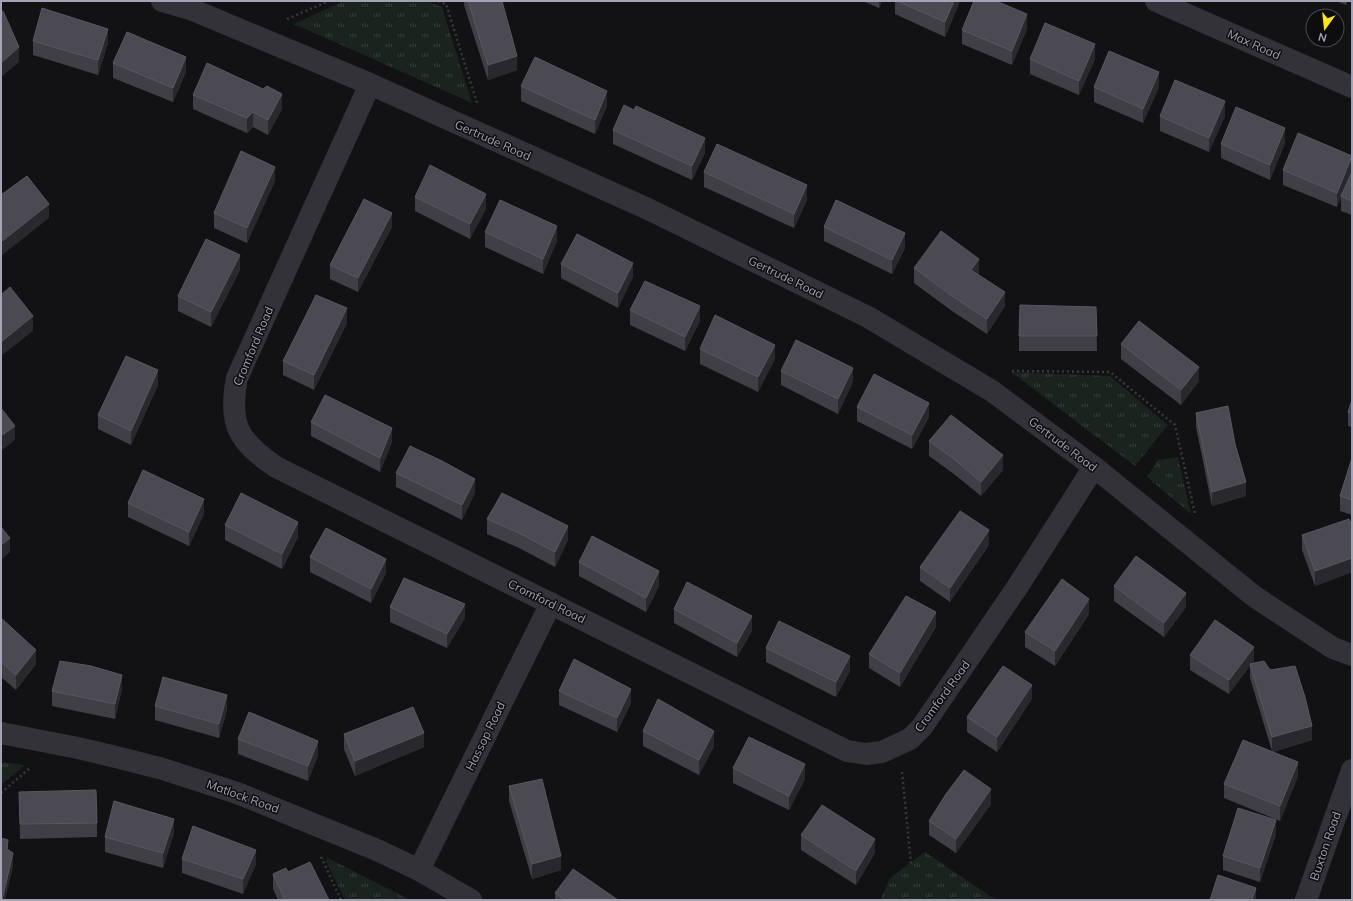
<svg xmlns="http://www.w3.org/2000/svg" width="1353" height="901" font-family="Mulish,sans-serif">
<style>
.grass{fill:url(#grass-tufts)}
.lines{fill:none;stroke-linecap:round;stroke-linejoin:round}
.path{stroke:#38383f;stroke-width:2.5;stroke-dasharray:2 3;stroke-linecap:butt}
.minor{stroke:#323238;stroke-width:22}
.tertiary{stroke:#323238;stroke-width:22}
.wall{fill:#403f46}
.shaded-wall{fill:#29282d}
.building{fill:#4b4a52;stroke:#585861}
.labels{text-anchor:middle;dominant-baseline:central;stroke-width:3;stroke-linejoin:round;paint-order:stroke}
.street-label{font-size:12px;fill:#a2a3b4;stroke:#0d0c0e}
</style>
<defs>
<pattern id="grass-tufts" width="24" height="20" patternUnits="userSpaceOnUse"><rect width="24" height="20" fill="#1b231e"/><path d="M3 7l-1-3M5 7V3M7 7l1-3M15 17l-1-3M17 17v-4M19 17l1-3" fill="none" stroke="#39403c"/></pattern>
</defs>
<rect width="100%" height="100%" fill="#121113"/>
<path class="grass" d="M344,1H427L442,7L472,103L294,24Z
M1011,372L1110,376L1168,425L1135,466Z
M1178,457L1191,514L1147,477L1158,460Z
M1,762L25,765L1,785Z
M925,852L996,900H880L890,878Z
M328,858L410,900H345L326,861Z"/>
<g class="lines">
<path class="path" d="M438,1L446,4L477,103
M287,19L329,1
M1012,371L1110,372L1175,425L1195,514
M902,772L911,864
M1,793L31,767
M321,857L341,900"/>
<path class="minor" d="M162,1L193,10L370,84L648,209L868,317L992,391L1094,467L1255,597L1333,648L1352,655
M370,84L237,378C228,424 238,441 276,467L847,751L866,754L882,752L910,739L922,727L1018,586L1094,467
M419,870L551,603
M1306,900L1352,770"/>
<path class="tertiary" d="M1156,1L1352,87
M1,733L78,748L120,758L163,769L237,793L377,850L419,870L471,900"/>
</g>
<path class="wall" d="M464,1H502L517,70L488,80L464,5Z
M863,1H882L879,8Z
M895,1H960L945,37L895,14Z
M1336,1H1348L1346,5Z
M1027,29L1012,65L962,44V30Z
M33,41L108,43L98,75L33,55Z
M1030,59H1095L1079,95L1030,74Z
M113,63L186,72L173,102L113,78Z
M521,86L607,106L595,134L521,101Z
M1094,87H1159L1143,123L1094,102Z
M193,95L282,109L268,135L253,127L247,133L193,109Z
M1160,116H1225L1209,152L1160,131Z
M613,130L705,153L692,180L613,144Z
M1285,143L1270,180L1221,158V144Z
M1283,170L1352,171L1337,207L1283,185Z
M704,172L807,200L794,228L704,187Z
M1352,172V215L1341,211V196Z
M275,181L247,243L214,228V213Z
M415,197L486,209L470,239L415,211Z
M392,227L358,292L330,279V265Z
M824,227L905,248L892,274L824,241Z
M485,232L557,241L543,274L485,247Z
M561,264L633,277L618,308L561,278Z
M914,268L979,273V275L1005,306L987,334L952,311L914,283Z
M240,270L211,327L178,311V296Z
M1096,307L1097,351H1019V336Z
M630,310L700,321L685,351L630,325Z
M347,323L314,390L283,375V361Z
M1121,344L1199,381L1181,405L1121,359Z
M700,349L775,359L758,392L700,364Z
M781,371L853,382L838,414L781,385Z
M158,385L131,445L98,429V415Z
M1352,400V427L1348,426V412Z
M857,407L929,417L912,449L857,421Z
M1196,413L1235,444L1246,496L1212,506L1196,427Z
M311,422L392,442L380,472L311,436Z
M929,441L1003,470L981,496L954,474L929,456Z
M1352,458V515L1340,511V496Z
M396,473L475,493L462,520L396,487Z
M128,503L204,514L189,546L128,517Z
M487,519L568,540L555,567L519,548L487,534Z
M225,525L298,537L282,569L225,540Z
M1352,526V572L1315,586L1302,550V535Z
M989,545L950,602L920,581V567Z
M310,557L386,573L371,603L310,572Z
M579,562L659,586L646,612L579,576Z
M1114,586L1186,607L1164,637L1114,601Z
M390,607L465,618L447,648L390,622Z
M674,609L752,631L737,657L674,623Z
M1089,614L1055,666L1025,647V632Z
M1,618L36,664L16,690L1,677Z
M936,627L900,687L869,668V654Z
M766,648L850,671L836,697L766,662Z
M1190,655L1254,662L1252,664L1312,740L1273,752L1298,776L1280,821L1224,798V784L1272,751L1250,678V666L1229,694L1190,670Z
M122,689L115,719L52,706V691Z
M559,691L631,703L617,732L559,705Z
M1032,699L997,752L967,732V717Z
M155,706L227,710L219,738L155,720Z
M643,731L714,746L699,775L643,746Z
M344,734L424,747L355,776L344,749Z
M238,739L318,756L308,781L238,754Z
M733,768L805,779L789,810L733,783Z
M509,786L561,870L532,879L509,801Z
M19,792L97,823V837L20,839Z
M991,804L956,853L929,835V821Z
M174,833L163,868L105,852V837Z
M1276,834L1260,882L1223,870V856Z
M801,835L875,853L856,885L801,850Z
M182,859L256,864L243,894L182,873Z
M288,872L329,900H278L273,889V874Z
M1352,880V898H1351V883Z
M555,893L618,900H555Z"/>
<path class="shaded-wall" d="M879,1H882L879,8Z
M954,1H960L945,37V22Z
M1027,14V29L1012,65V51Z
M108,29V43L98,75V60Z
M1095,44V59L1079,95V81Z
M19,47V62L1,77V63Z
M517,56V70L488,80V65Z
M186,57V72L173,102V88Z
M1159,72V87L1143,123V109Z
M607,91V106L595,134V120Z
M282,94V109L268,135V120Z
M1225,101V116L1209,152V138Z
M253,112V127L247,133V118Z
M1285,128V143L1270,180V165Z
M705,138V153L692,180V166Z
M1352,157V171L1337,207V193Z
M275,167V181L247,243V228Z
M807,185V200L794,228V214Z
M486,194V209L470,239V224Z
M49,204V218L1,256V242Z
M392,213V227L358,292V278Z
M557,226V241L543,274V259Z
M905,233V248L892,274V260Z
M240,255V270L211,327V312Z
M979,259V273L971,285V270Z
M633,263V277L618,308V293Z
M1005,292V306L987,334V319Z
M700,306V321L685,351V337Z
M347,308V323L314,390V375Z
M33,316V331L1,356V342Z
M775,345V359L758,392V377Z
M1199,367V381L1181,405V390Z
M853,368V382L838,414V399Z
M158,370V385L131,445V431Z
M929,403V417L912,449V435Z
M15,426V440L1,451V436Z
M392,428V442L380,472V458Z
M1003,455V470L981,496V482Z
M475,479V493L462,520V505Z
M1246,482V496L1212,506V492Z
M204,499V514L189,546V532Z
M298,522V537L282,569V554Z
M568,526V540L555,567V552Z
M989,530V545L950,602V588Z
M10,538V552L1,560V545Z
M1352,558V572L1315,586V571Z
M386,559V573L371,603V589Z
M659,571V586L646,612V598Z
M1186,593V607L1164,637V623Z
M1089,599V614L1055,666V651Z
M465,604V618L447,648V634Z
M936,612V627L900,687V673Z
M752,616V631L737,657V643Z
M1254,647V662L1251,666L1250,664V666L1229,694V680Z
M36,650V664L16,690V675Z
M850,656V671L836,697V682Z
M122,675V689L115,719V704Z
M1032,685V699L997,752V737Z
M631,689V703L617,732V718Z
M227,695V710L219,738V724Z
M1312,726V740L1272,752V737Z
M714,731V746L699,775V760Z
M424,733V747L355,776V761Z
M318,741V756L308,781V766Z
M1298,762V776L1280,821V806Z
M805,764V779L789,810V796Z
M991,789V804L956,853V839Z
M174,819V833L163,868V853Z
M1276,820V834L1260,882V868Z
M875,839V853L856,885V871Z
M8,840V854L7,849Z
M256,850V864L243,894V879Z
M13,853V867L5,900H2Z
M561,856V870L532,879V864Z
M1256,888V900H1252Z"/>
<path class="building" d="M468,1H502L517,56L488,65Z
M897,1H954L945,22Z
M974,1H996L1027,14L1012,51L962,30Z
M42,8L108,29L98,60L33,41Z
M3,11L19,47L1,63V12Z
M1045,23L1095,44L1079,81L1030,59Z
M127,32L186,57L173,88L113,63Z
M1109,51L1159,72L1143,109L1094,87Z
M535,57L607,91L595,120L521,86Z
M207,63L263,89L267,86L282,94L268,120L253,112L247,118L193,95Z
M1175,80L1225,101L1209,138L1160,116Z
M624,105L634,110L636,106L705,138L692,166L613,130Z
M1236,107L1285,128L1270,165L1221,144Z
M1298,133L1352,156L1337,193L1283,170Z
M717,144L807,185L794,214L704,172Z
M241,151L275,167L247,228L214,213Z
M430,165L486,194L470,224L415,197Z
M1352,172V201L1341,196Z
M27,176L49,204L1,242V195Z
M364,199L392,213L358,278L330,265Z
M500,200L557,226L543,259L485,232Z
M836,200L905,233L892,260L824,227Z
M941,231L979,259L971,270L1005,292L987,319L952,296L914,268Z
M577,234L633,263L618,293L561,264Z
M206,239L240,255L211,312L178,296Z
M645,281L700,306L685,337L630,310Z
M10,287L33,316L1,342V295Z
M316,295L347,308L314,375L283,361Z
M1020,305L1096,307L1097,336H1019Z
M715,315L775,345L758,377L700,349Z
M1139,321L1199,367L1181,390L1121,344Z
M796,340L853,368L838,399L781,371Z
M126,356L158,370L131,431L98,415Z
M874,374L929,403L912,435L857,407Z
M325,395L392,428L380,458L311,422Z
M1352,400V413L1348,412Z
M1228,406L1235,444L1246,482L1212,492L1196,413Z
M1,408L15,426L1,436Z
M951,415L1003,455L981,482L954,459L929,441Z
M410,446L442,461L475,479L462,505L396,473Z
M1352,458V500L1340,496Z
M143,470L204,499L189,532L128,503Z
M241,493L298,522L282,554L225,525Z
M502,493L568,526L555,552L519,533L487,519Z
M960,511L989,530L950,588L920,567Z
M1349,519L1352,526V558L1315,571L1302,535Z
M1,527L10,538L1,545Z
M326,528L386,559L371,589L310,557Z
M592,536L659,571L646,598L579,562Z
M1136,556L1186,593L1164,623L1114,586Z
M404,578L465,604L447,634L390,607Z
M1062,579L1089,599L1055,651L1025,632Z
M687,582L752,616L737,643L674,609Z
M906,596L936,612L900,673L869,654Z
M1,618L36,650L16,675L1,662Z
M1215,620L1254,647L1229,680L1190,655Z
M779,621L850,656L836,682L766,648Z
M574,659L631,689L617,718L559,691Z
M60,661L91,666L122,675L115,704L52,691Z
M1264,661L1270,670L1295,666L1305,697L1312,726L1272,737L1250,664Z
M1003,666L1032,685L997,737L967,717Z
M163,677L227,695L219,724L155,706Z
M658,699L714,731L699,760L643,731Z
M413,707L424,733L355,761L344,734Z
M249,712L318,741L308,766L238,739Z
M749,737L805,764L789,796L733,768Z
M1243,740L1298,762L1280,806L1224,784Z
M964,770L991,789L956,839L929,821L946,794Z
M542,779L561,856L532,864L509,786Z
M96,790L97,823L20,824L19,792Z
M114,801L174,819L163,853L105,837Z
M822,805L875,839L856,871L801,835Z
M1238,808L1276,820L1260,868L1223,856Z
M193,826L256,850L243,879L182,859Z
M1,838L8,840L7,849L13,853L2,900H1Z
M310,862L329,900H285L273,874L286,868L288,872Z
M573,869L618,900H565L555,893Z
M1218,875L1256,888L1252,900H1210Z"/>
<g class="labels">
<g class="street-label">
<text transform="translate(1254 44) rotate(24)">Max Road</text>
<text transform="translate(493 140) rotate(24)">Gertrude Road</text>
<text transform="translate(786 277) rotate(26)">Gertrude Road</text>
<text transform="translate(253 346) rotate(-67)">Cromford Road</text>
<text transform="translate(1063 444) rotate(37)">Gertrude Road</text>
<text transform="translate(547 601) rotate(26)">Cromford Road</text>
<text transform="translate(942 696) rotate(-54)">Cromford Road</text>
<text transform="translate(485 736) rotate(-64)">Hassop Road</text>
<text transform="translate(243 796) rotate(20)">Matlock Road</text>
<text transform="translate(1325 846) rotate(-71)">Buxton Road</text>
</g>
</g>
<rect width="1353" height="901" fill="none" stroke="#a2a3b4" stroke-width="4"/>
<g transform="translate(1325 28) rotate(195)"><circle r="19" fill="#0d0c0e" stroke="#494850"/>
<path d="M0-3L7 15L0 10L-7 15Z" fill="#fce320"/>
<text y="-6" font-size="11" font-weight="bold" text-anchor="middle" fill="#a2a3b4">N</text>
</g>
</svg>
